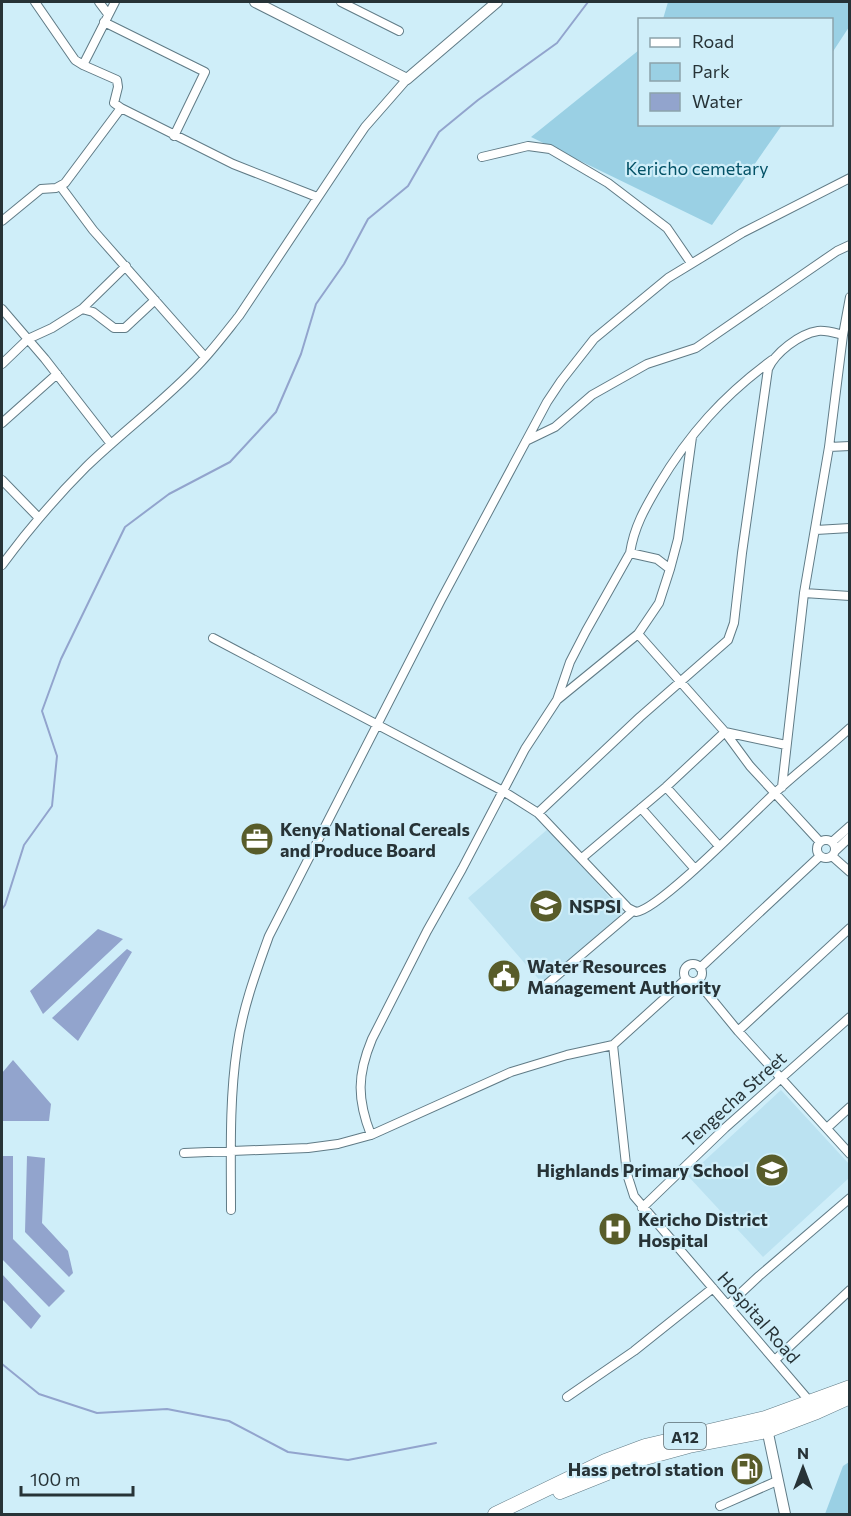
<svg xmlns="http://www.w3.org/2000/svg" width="851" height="1516" font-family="Commissioner,sans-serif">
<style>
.built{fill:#bbe2f1}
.green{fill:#9ad0e4}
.water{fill:#92a4cd}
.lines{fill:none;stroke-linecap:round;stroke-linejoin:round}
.stream{stroke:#92a4cd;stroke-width:2}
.minor-casing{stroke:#607b86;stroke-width:10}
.tertiary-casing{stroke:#607b86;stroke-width:12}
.trunk-casing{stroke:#607b86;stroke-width:15}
.minor{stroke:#fff;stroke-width:8}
.tertiary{stroke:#fff;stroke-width:10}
.trunk{stroke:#fff;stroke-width:14}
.labels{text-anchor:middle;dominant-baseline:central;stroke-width:4.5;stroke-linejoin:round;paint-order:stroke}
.shield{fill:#cfeef9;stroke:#596b71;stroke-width:1.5}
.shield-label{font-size:16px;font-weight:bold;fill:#273337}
.park-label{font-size:18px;fill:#045267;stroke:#cfeef9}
.poi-label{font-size:18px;font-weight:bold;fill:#273337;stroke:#cfeef9;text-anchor:start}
.street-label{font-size:18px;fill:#273337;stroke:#cfeef9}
</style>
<rect width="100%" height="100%" fill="#cfeef9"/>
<path class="built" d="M549,828L623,913L542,983L468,898Z
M781,1090L849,1164V1178L763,1257L688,1176Z"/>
<path class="green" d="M668,2H849V27L832,53V20L663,19Z
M639,50L640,124L782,125L712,225L531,137Z
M849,1462V1514H825L843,1466Z"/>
<path class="water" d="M98,929L123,939L43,1014L30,991Z
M127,949L132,952L78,1041L52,1018Z
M13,1060L51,1104L49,1121H2V1073Z
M2,1156H13V1239L65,1291L49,1307L2,1259Z
M27,1156L45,1158L42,1223L68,1251L73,1273L69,1277L25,1232Z
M2,1274L41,1316L31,1329L2,1299Z"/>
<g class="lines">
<path class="stream" d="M2,909L5,905L24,845L52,806L57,756L42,711L61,659L125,527L169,494L230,462L276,412L301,354L316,304L344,264L368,219L408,186L439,132L478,100L557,43L588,2
M2,1364L39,1394L97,1413L167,1409L229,1421L288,1452L348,1460L436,1443"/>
<g class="minor-casing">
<path id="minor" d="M99,2L108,14
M341,2L399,31
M104,22L205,72L174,136
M83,65L115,2
M121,108L233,164L317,197
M482,157L528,146L550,149L608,183L667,228L691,263
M61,187L93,230L205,357
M2,221L41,189L56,188L65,183L121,108L114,103L118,87L117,80L83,65L75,60L35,2
M2,309L45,359L111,444
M82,309L126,266
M843,335L850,297
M2,364L28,339L52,328L82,309L93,312L114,328H125L155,300
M2,423L57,374
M526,441L555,427L592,395L647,364L696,348L802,275L837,251L850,245
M829,447L850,446
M2,480L38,517
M816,530L850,528
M630,553L657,559L670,569L659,603L638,634L557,700L570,662L586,631Z
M630,553C634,527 645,508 658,486C689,434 723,396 772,360
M2,565C28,530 55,498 86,467C123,431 166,400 201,362C215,347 227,331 239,316L350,149L365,127L407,79
M670,569L678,539L692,437
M804,593L850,596
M638,634L725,732L786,745
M213,638L503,791L538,813L628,908L636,912C659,910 753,813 776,792C800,770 826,750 850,728
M666,787L719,846
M641,808L694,868
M538,813L640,717L728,640L734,623L742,553L768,369C775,353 799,334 818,331C826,330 835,333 843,335L829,447L804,593L782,787
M817 849a9 9 0 1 1 18 0a9 9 0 1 1-18 0Z
M832,842L850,826
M835,851L850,837
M832,856L850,872
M582,858L666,787L725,732L750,766L820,842
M684 973a9 9 0 1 1 18 0a9 9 0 1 1-18 0Z
M700,968L820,856
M697,981L738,1031L850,1154
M540,990L633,911
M738,1031L850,928
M613,1045L627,1174L634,1196L812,1404
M613,1045L686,979
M827,1128L850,1107
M371,1135C357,1099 357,1075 372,1039L427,931L462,869L525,749L557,700
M184,1153L308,1148L338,1144L371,1135L511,1072L567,1055L613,1045
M642,1208L725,1128L850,1017
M231,1210C231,1157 229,1101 237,1048C242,1010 256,972 269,936L441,600L547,402L561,381L594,339L668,278L742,233L850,178
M728,1305L759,1276L850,1198
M775,1360L850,1290
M567,1397L634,1351L713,1288
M720,1506L777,1481"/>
</g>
<g class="tertiary-casing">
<path id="tertiary" d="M255,2L407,79L497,2
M766,1424L785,1514"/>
</g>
<g class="trunk-casing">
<path id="trunk" d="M560,1492L645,1458L689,1446L767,1431L817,1412L850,1397
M495,1514L605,1461L645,1446L765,1418L850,1387"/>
</g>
<use href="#minor" class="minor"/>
<use href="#tertiary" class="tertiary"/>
<use href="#trunk" class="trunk"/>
</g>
<defs>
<g id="office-disc" transform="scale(1.725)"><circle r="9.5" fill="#585c2a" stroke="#cfeef9"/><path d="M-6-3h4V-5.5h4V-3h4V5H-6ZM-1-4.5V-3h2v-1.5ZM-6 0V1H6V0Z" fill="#fff"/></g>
<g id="university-disc" transform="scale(1.725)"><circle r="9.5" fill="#585c2a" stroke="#cfeef9"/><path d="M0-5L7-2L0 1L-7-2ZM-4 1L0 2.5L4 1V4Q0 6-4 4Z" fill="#fff"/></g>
<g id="civic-disc" transform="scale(1.725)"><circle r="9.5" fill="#585c2a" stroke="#cfeef9"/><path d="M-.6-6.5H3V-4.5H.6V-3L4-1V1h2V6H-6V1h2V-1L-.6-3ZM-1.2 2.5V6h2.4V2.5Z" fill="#fff"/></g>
<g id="school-disc" transform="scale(1.725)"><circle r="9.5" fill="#585c2a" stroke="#cfeef9"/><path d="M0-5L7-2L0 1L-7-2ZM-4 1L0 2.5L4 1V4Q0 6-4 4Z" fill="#fff"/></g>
<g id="hospital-disc" transform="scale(1.725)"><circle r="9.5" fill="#585c2a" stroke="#cfeef9"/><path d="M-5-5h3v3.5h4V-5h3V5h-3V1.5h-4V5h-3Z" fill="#fff"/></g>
<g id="fuel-disc" transform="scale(1.725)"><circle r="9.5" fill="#585c2a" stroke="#cfeef9"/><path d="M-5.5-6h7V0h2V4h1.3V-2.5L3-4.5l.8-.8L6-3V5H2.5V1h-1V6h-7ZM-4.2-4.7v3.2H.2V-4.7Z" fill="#fff"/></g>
</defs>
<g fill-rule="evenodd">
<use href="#office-disc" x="257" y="839"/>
<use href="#university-disc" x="546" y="906"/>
<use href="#civic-disc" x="504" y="976"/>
<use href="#school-disc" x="772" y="1170"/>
<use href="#hospital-disc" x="615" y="1229"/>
<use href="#fuel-disc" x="747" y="1469"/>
</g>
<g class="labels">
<rect class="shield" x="664" y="1423" width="42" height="26" rx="4.5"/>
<g class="shield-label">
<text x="685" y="1436">A12</text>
</g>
<g class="park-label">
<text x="697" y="168">Kericho cemetary</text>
</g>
<g class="poi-label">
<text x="280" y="829">Kenya National Cereals<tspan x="280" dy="21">and Produce Board</tspan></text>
<text x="569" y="906">NSPSI</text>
<text x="527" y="966">Water Resources<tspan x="527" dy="21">Management Authority</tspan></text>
<text x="749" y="1170" text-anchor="end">Highlands Primary School</text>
<text x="638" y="1219">Kericho District<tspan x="638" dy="21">Hospital</tspan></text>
<text x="724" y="1469" text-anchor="end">Hass petrol station</text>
</g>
<g class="street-label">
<text transform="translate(734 1099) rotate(-42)">Tengecha Street</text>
<text transform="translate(759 1317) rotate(49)">Hospital Road</text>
</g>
</g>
<rect width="851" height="1516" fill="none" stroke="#273337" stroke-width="6"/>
<rect x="638" y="18" width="195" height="108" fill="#cfeef9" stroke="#8ca3ab" stroke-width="1.5"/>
<rect x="650" y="38" width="30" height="9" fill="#ffffff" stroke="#8ca3ab" stroke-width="1.5"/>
<text x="692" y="48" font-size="18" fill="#273337">Road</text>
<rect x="650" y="63" width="30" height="18" fill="#9ad0e4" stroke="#8ca3ab" stroke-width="1.5"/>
<text x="692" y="78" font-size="18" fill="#273337">Park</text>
<rect x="650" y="93" width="30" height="18" fill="#92a4cd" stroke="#8ca3ab" stroke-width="1.5"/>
<text x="692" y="108" font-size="18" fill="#273337">Water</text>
<g transform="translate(803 1468)" stroke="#cfeef9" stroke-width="4.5" paint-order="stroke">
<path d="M0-4.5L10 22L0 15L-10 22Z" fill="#273337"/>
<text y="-9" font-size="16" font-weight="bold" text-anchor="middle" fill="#273337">N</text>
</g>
<path d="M21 1486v9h112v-9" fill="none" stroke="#273337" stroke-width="3"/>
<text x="30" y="1486" font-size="18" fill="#273337" stroke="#cfeef9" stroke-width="4.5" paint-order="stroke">100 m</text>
</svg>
